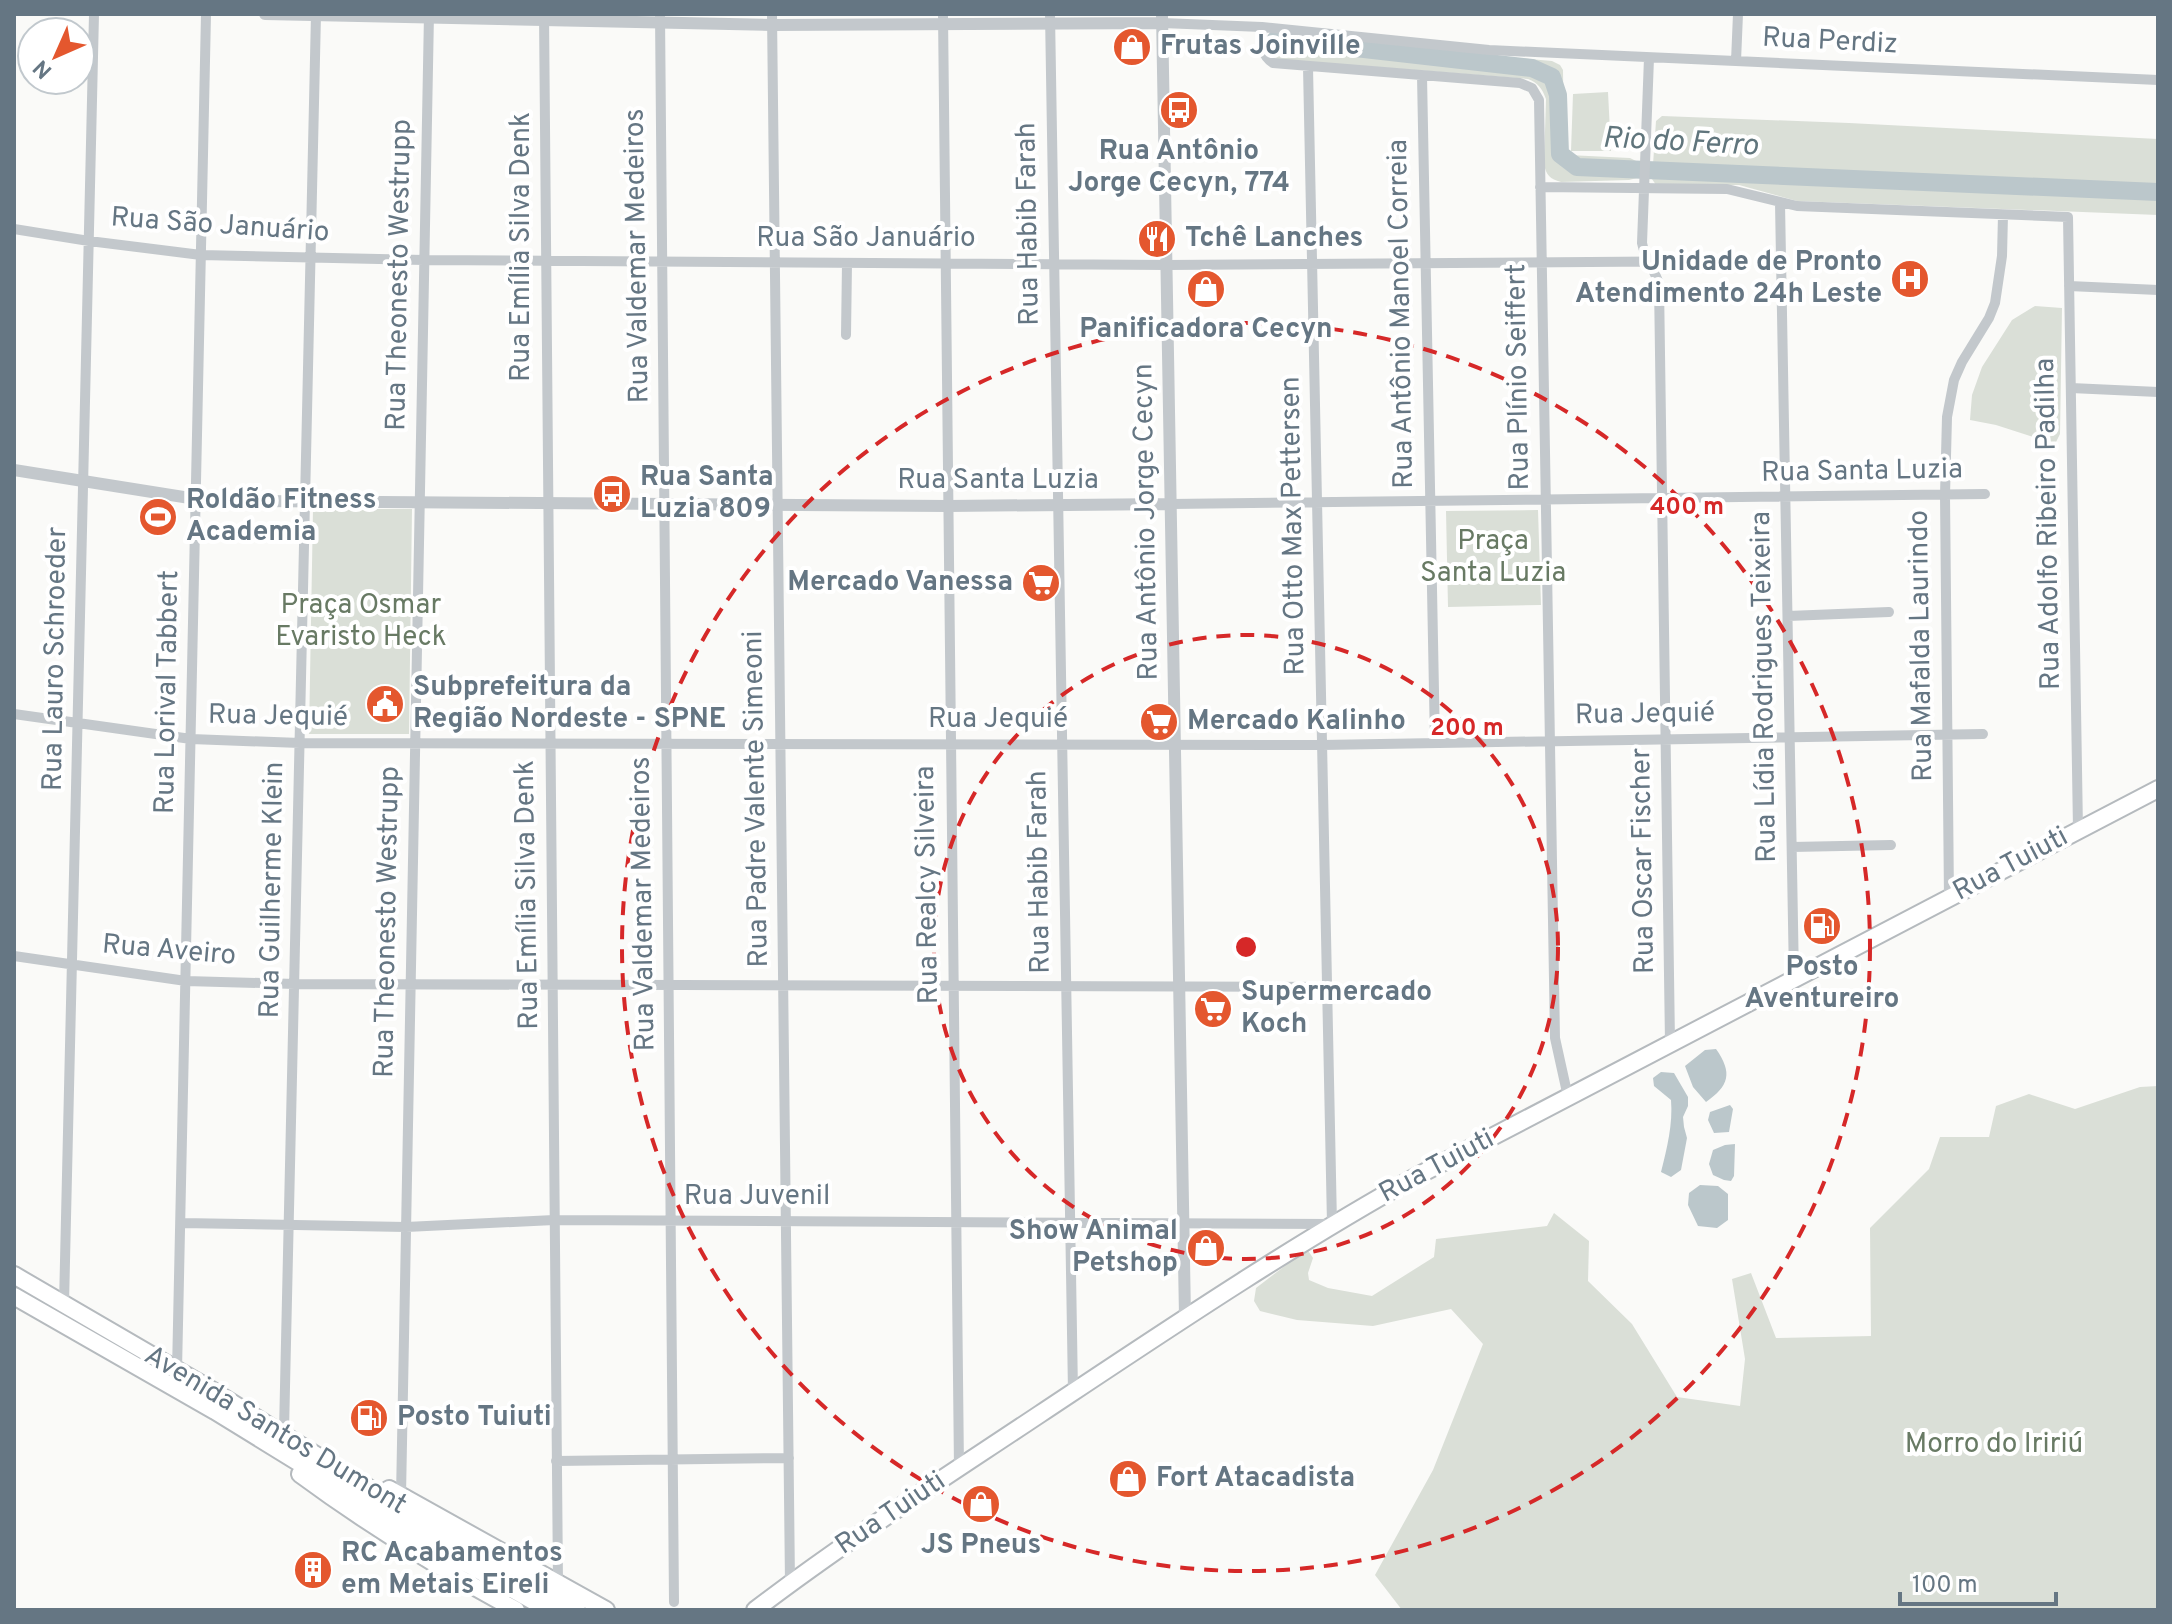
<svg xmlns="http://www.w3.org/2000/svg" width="2172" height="1624" font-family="Overpass,sans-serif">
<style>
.green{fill:#dadfd7}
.water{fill:#bbc7cb}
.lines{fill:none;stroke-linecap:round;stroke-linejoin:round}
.river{stroke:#bbc7cb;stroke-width:18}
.primary-casing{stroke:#b5babe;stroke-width:20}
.minor{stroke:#c3c8cc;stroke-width:10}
.tertiary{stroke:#c3c8cc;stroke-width:12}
.primary{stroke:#fff;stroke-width:16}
.ring{fill:none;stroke:#d62828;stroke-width:4;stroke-dasharray:14 10}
.labels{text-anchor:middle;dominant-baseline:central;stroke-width:8;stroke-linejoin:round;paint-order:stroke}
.street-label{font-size:28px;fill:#657683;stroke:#fff}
.poi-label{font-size:28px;font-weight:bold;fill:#657683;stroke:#fff;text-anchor:start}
.park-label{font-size:28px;fill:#687a64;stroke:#fff}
.water-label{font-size:30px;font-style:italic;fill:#60757c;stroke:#fff}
.centre{fill:#d62828;stroke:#fff;stroke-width:4}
.ring-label{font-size:24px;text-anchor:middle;font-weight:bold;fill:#d62828;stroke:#fff;stroke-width:8;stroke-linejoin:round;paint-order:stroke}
</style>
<rect width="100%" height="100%" fill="#fafaf8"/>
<path class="green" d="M1271,36L1552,61L1560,65L1563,70L1564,153L1568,155L1630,158L1638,162L1641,170L1637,178L1629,180L1561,182C1550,179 1546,175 1544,164L1546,99C1542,88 1538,83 1528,79L1274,59L1267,53V40Z
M1608,92L1611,151H1571L1573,94Z
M1662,116L1849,123L2158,139V215L1797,201L1739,185H1656L1652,179L1656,121Z
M2035,306L2062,308L2060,434L2055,444L1996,425L1970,420L1972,395L1982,367L2012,320Z
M313,509H412L409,734H309Z
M1538,510L1541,605L1448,607L1446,511Z
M2158,1086V1610H1402L1375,1575L1433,1470L1483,1344L1451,1309L1373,1326L1297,1320L1260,1311L1254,1301L1256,1288L1307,1249L1313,1258L1308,1273L1309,1280L1328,1288L1372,1296L1434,1257L1436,1239L1547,1226L1554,1213L1589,1241L1588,1281L1632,1324L1677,1397L1740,1406L1745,1359L1732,1279L1751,1273L1776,1338L1871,1336L1870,1228L1929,1169L1940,1137H1989L1996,1106L2029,1094L2075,1109L2140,1087Z"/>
<path class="water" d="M1716,1049C1733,1073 1729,1086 1706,1102L1693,1087L1685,1066L1705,1050Z
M1661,1072L1674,1073L1688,1097V1106L1683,1117L1684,1127L1687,1138L1681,1170L1671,1177L1661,1172C1667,1148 1673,1124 1671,1100L1654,1086L1653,1078Z
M1730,1105L1733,1109L1729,1132L1714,1133L1708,1120L1710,1112Z
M1735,1144L1734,1176L1731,1181L1724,1180L1713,1175L1709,1164L1713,1150L1725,1145Z
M1700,1185L1718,1186L1728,1194V1220L1717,1228L1698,1226L1688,1205L1689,1193Z"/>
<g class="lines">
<path class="river" d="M1276,39L1532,68L1552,77L1558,95L1560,154L1577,167L2158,192"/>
<g class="primary-casing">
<path id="primary" d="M14,1275L213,1391L465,1548L577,1610
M14,1296L215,1411L423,1539L549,1610
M300,1474C369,1525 441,1569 516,1610
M389,1489L606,1610
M755,1610C847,1540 944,1478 1040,1414C1165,1331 1288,1248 1419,1175L2158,789"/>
</g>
<path class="minor" d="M544,14L558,1583
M660,14L674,1602
M772,14L790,1583
M943,14L959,1468
M1050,14L1073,1392
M1162,23L1262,27L1489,50L2158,80
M1262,27C1262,42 1260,55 1273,63L1520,83L1532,88L1539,100L1555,1038L1568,1097
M1649,58L1642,243C1645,258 1654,269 1659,284L1670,1043
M1736,61L1738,14
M1422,76L1435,743
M1540,187L1727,189L1797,206L2068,217L2078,830
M1780,203L1794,978
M14,229L89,241L201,255L424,260L1167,265L1720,261
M2069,286L2158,290
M846,335L847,263
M2071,388L2158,392
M1171,504L1985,494
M1788,616L1889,612
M14,714L191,739L300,743L1322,745L1983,734
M1792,847L1891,845
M1949,898L1945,495L1947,417L1954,380L1962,362L1989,318L1995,303L2002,256L2003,215
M14,956L186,981L295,984L1327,987
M181,1223L406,1227L554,1220L1332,1224L1308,67
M64,1304L94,14
M177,1371L206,14
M284,1431L316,14
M556,1461L789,1458
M401,1496L429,14"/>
<path class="tertiary" d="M265,14L772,25L1162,23
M1162,14L1185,1317
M14,470L196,499L245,501L948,506L1171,504"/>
<use href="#primary" class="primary"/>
</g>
<g class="ring">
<circle cx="1246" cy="947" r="312"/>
<circle cx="1246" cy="947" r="624"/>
</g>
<defs>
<g id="shop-disc" transform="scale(2)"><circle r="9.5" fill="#e4572e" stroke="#fff"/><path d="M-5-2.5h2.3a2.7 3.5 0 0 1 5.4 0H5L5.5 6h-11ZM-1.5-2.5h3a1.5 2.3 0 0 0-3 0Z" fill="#fff"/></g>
<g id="bus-disc" transform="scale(2)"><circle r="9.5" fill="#e4572e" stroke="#fff"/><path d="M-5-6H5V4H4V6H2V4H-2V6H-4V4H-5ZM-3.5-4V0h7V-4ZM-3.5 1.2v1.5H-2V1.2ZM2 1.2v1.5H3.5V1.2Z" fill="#fff"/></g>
<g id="restaurant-disc" transform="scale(2)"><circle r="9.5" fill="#e4572e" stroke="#fff"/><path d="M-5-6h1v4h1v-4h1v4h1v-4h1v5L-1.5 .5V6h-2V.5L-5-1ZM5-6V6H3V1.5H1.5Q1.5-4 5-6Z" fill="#fff"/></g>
<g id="hospital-disc" transform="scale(2)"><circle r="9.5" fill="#e4572e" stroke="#fff"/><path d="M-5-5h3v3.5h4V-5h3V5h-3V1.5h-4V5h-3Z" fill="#fff"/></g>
<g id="stadium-disc" transform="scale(2)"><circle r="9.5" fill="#e4572e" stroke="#fff"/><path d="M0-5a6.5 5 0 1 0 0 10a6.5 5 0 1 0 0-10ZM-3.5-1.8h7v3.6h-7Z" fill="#fff"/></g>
<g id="supermarket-disc" transform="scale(2)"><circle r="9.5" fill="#e4572e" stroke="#fff"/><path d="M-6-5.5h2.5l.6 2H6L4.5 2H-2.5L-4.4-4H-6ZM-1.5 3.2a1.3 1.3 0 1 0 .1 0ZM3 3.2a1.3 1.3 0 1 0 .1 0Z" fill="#fff"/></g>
<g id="civic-disc" transform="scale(2)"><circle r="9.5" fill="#e4572e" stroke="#fff"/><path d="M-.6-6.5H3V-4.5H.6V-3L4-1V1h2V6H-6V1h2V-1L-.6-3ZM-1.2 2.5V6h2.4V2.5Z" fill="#fff"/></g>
<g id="fuel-disc" transform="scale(2)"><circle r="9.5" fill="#e4572e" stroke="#fff"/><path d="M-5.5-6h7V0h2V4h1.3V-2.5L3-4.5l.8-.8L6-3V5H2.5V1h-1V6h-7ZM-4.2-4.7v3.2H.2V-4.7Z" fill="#fff"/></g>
<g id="building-disc" transform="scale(2)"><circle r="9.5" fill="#e4572e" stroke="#fff"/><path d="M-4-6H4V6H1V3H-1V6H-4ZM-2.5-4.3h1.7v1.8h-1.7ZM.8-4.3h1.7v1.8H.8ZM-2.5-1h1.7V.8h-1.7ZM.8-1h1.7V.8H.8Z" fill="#fff"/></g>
</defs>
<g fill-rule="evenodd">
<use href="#shop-disc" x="1132" y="47"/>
<use href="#bus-disc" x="1179" y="110"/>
<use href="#restaurant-disc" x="1157" y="239"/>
<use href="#hospital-disc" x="1910" y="279"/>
<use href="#shop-disc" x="1206" y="289"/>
<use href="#bus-disc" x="612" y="494"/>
<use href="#stadium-disc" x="158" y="517"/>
<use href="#supermarket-disc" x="1041" y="583"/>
<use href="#civic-disc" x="385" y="704"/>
<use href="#supermarket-disc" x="1159" y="722"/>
<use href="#fuel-disc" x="1822" y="926"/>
<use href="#supermarket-disc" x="1213" y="1009"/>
<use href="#shop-disc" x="1206" y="1248"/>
<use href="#fuel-disc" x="369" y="1418"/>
<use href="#shop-disc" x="1128" y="1479"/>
<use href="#shop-disc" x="981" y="1504"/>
<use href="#building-disc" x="313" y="1570"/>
</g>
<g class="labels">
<g class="street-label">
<text transform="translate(1830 42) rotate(3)">Rua Perdiz</text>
<text transform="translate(1029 224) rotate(-91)">Rua Habib Farah</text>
<text transform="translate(220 226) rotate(4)">Rua São Januário</text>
<text x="866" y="239">Rua São Januário</text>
<text transform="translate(522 247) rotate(-90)">Rua Emília Silva Denk</text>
<text transform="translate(638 256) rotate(-91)">Rua Valdemar Medeiros</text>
<text transform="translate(400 275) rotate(-89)">Rua Theonesto Westrupp</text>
<text transform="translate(1402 314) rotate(-91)">Rua Antônio Manoel Correia</text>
<text transform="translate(1519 377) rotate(-91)">Rua Plínio Seiffert</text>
<text transform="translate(1862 472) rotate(-1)">Rua Santa Luzia</text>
<text x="998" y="481">Rua Santa Luzia</text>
<text transform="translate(1147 522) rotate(-91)">Rua Antônio Jorge Cecyn</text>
<text transform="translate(2049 524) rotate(-91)">Rua Adolfo Ribeiro Padilha</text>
<text transform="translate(1294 526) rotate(-91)">Rua Otto Max Pettersen</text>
<text transform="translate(1922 646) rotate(-91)">Rua Mafalda Laurindo</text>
<text transform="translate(56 659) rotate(-89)">Rua Lauro Schroeder</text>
<text transform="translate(1765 687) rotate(-91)">Rua Lídia Rodrigues Teixeira</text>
<text transform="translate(168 692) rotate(-89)">Rua Lorival Tabbert</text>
<text transform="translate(1645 715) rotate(-1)">Rua Jequié</text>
<text transform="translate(278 717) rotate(1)">Rua Jequié</text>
<text x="998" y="720">Rua Jequié</text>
<text transform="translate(757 799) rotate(-91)">Rua Padre Valente Simeoni</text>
<text transform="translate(1644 861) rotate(-91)">Rua Oscar Fischer</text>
<text transform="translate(2011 865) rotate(-28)">Rua Tuiuti</text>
<text transform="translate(1040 872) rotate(-91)">Rua Habib Farah</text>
<text transform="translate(928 885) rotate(-91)">Rua Realcy Silveira</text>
<text transform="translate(273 890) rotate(-89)">Rua Guilherme Klein</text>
<text transform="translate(528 895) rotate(-91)">Rua Emília Silva Denk</text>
<text transform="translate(644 904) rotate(-91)">Rua Valdemar Medeiros</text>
<text transform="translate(388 922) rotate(-89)">Rua Theonesto Westrupp</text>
<text transform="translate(169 951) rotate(5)">Rua Aveiro</text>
<text transform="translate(1437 1167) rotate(-28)">Rua Tuiuti</text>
<text x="757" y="1197">Rua Juvenil</text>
<text transform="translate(275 1431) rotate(31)">Avenida Santos Dumont</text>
<text transform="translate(891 1514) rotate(-34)">Rua Tuiuti</text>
</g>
<g class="poi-label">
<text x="1160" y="47">Frutas Joinville</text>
<text x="1179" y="152" text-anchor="middle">Rua Antônio<tspan x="1179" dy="32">Jorge Cecyn, 774</tspan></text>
<text x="1185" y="239">Tchê Lanches</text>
<text x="1882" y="263" text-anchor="end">Unidade de Pronto<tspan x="1882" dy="32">Atendimento 24h Leste</tspan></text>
<text x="1206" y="330" text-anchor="middle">Panificadora Cecyn</text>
<text x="640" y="478">Rua Santa<tspan x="640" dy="32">Luzia 809</tspan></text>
<text x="186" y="501">Roldão Fitness<tspan x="186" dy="32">Academia</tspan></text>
<text x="1013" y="583" text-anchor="end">Mercado Vanessa</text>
<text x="413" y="688">Subprefeitura da<tspan x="413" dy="32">Região Nordeste - SPNE</tspan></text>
<text x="1187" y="722">Mercado Kalinho</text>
<text x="1822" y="968" text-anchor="middle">Posto<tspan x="1822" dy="32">Aventureiro</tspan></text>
<text x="1241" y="993">Supermercado<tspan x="1241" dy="32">Koch</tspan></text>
<text x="1178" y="1232" text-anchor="end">Show Animal<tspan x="1178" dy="32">Petshop</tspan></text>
<text x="397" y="1418">Posto Tuiuti</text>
<text x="1156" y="1479">Fort Atacadista</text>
<text x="981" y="1546" text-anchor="middle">JS Pneus</text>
<text x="341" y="1554">RC Acabamentos<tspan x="341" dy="32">em Metais Eireli</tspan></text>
</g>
<g class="park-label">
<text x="1493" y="542">Praça<tspan x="1493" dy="32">Santa Luzia</tspan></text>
<text x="361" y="606">Praça Osmar<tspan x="361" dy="32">Evaristo Heck</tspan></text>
<text x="1994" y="1445">Morro do Iririú</text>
</g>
<g class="water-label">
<text transform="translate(1680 143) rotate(3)">Rio do Ferro</text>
</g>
</g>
<circle cx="1246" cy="947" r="12" class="centre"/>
<g class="ring-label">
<text x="1687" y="514">400 m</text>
<text x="1467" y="735">200 m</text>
</g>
<rect width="2172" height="1624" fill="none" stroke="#657683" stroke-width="32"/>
<g transform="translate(56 56) rotate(225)"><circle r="38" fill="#ffffff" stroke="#c1c8cd" stroke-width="2"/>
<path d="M0-6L14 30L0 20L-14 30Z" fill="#e4572e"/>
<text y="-12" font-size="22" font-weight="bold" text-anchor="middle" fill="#657683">N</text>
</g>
<path d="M1900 1592v12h156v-12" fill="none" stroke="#657683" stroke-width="4"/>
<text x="1912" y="1592" font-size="24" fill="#657683" stroke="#ffffff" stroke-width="6" paint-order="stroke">100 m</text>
</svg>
